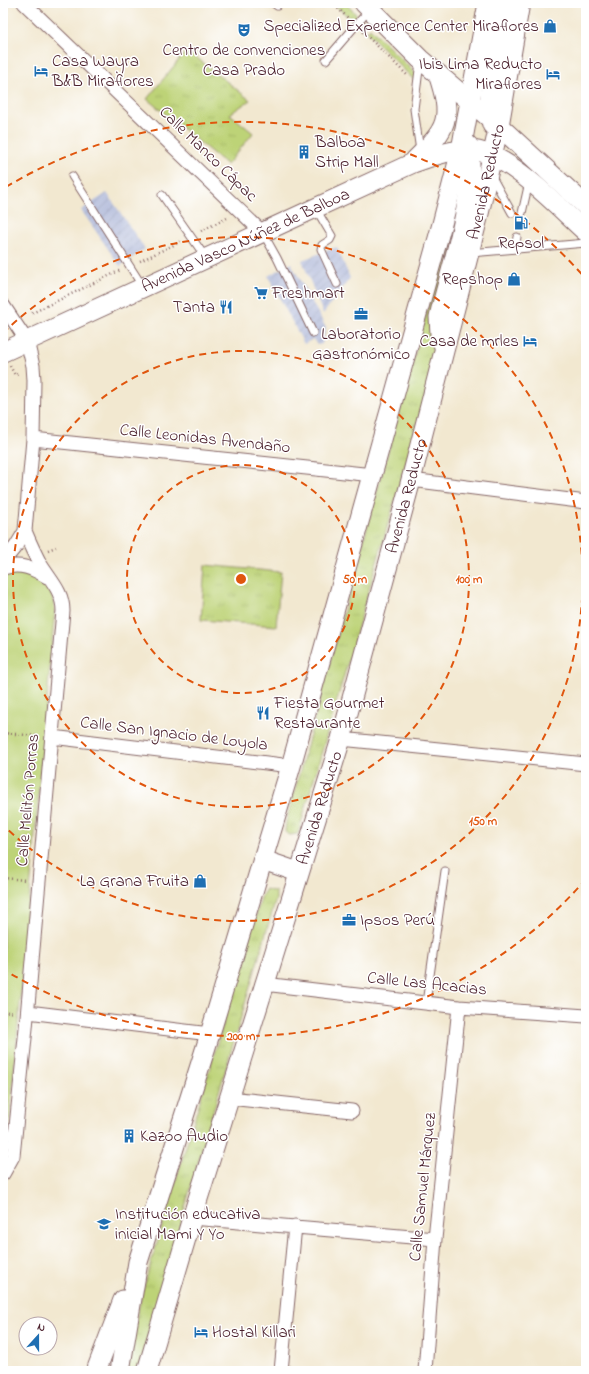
<svg xmlns="http://www.w3.org/2000/svg" width="589" height="1374" font-family="'Indie Flower',sans-serif">
<style>
.industrial{fill:url(#industrial-furrows)}
.grass{fill:url(#grass-tufts);stroke:#847951}
.park{fill:#bdd377;stroke:#847951}
.lines{fill:none;stroke-linecap:round;stroke-linejoin:round}
.lane-casing{stroke:#856565;stroke-width:9}
.street-casing{stroke:#856565;stroke-width:15}
.secondary-casing{stroke:#856565;stroke-width:21}
.path{stroke:#856565;stroke-width:2.5;stroke-dasharray:1 3;stroke-linecap:butt}
.lane{stroke:#fff;stroke-width:7}
.street{stroke:#fff;stroke-width:13}
.secondary{stroke:#fff;stroke-width:19}
.ring{fill:none;stroke:#e0560e;stroke-width:2;stroke-dasharray:7 5}
.labels{text-anchor:middle;dominant-baseline:central;stroke-width:3;stroke-linejoin:round;paint-order:stroke}
.poi-label{font-size:17px;fill:#4a1f2b;stroke:#fff;text-anchor:start}
.street-label{font-size:17px;fill:#4a1f2b;stroke:#fff}
.centre{fill:#e0560e;stroke:#fff;stroke-width:2}
.ring-label{font-size:12px;text-anchor:middle;font-weight:bold;fill:#e0560e;stroke:#fff;stroke-width:3;stroke-linejoin:round;paint-order:stroke}
</style>
<defs>
<pattern id="industrial-furrows" width="10" height="10" patternUnits="userSpaceOnUse"><rect width="10" height="10" fill="#bbc3de"/><path d="M-1 1l2-2M0 10L10 0M9 11l2-2" fill="none" stroke="#a2a7bf"/></pattern>
<pattern id="grass-tufts" width="24" height="20" patternUnits="userSpaceOnUse"><rect width="24" height="20" fill="#bdd377"/><path d="M3 7l-1-3M5 7V3M7 7l1-3M15 17l-1-3M17 17v-4M19 17l1-3" fill="none" stroke="#a4b567"/></pattern>
</defs>
<rect width="100%" height="100%" fill="#fff"/>
<filter id="ink" filterUnits="userSpaceOnUse"><feTurbulence type="fractalNoise" baseFrequency=".025" numOctaves="2"/><feDisplacementMap in="SourceGraphic" scale="8" xChannelSelector="R" yChannelSelector="G"/><feConvolveMatrix kernelMatrix="1 2 1 2 8 2 1 2 1" color-interpolation-filters="sRGB"/></filter>
<filter id="wash" filterUnits="userSpaceOnUse"><feTurbulence type="fractalNoise" baseFrequency=".012" numOctaves="4" result="noise"/><feDisplacementMap in="SourceGraphic" scale="16" xChannelSelector="R" yChannelSelector="G"/><feGaussianBlur stdDeviation="0.9" result="paint"/><feColorMatrix in="noise" values="0 0 0 0 0 0 0 0 0 0 0 0 0 0 0 0 0 1.4 0 .05"/><feComposite in="paint" operator="in"/></filter>
<g filter="url(#wash)">
<rect width="100%" height="100%" fill="#f2e8d0"/>
<path class="industrial" d="M107,193L145,249L120,266L81,210Z
M337,247L350,278L323,314L302,260Z
M291,263L326,328L322,344L317,345L313,339L304,344L268,276Z"/>
<path class="grass" d="M333,3H345L359,17L354,22Z
M370,28L419,77V85L367,32Z
M187,50L250,100L230,114L253,133L227,165L147,99Z
M459,194L439,349L298,834L290,835L285,832L286,822Z
M205,565L281,572L276,626L201,620Z
M266,889L276,892V899L187,1200L139,1371H127L128,1356L143,1289L262,895Z"/>
<path class="park" d="M20,568C45,580 49,581 55,609L7,1150L3,1159V573Z"/>
</g>
<g filter="url(#ink)">
<g class="lines">
<g class="lane-casing">
<path id="lane" d="M273,3L277,6
M326,60L370,9
M420,62L414,109L420,151
M72,176L143,287
M492,177L512,213
M162,195L206,258
M316,209L332,236L330,240L322,245L321,249L337,284
M522,213L529,182
M263,233L277,258L313,333
M515,248L517,237
M470,253L586,243
M426,1003L445,871"/>
</g>
<g class="street-casing">
<path id="street" d="M24,3L262,232
M3,305L27,341L33,366L34,380L33,439L25,531L16,546L3,562
M33,439L373,475
M411,480L586,502
M3,568C21,563 32,568 47,577
M52,737L291,766
M341,739L586,764
M264,984L459,1007L586,1016
M28,1012L210,1034
M229,1098L352,1111
M3,1174L13,1156L26,1028L63,611C63,592 51,581 41,565C35,554 30,543 25,531
M192,1218L435,1239
M281,1371L295,1226
M425,1371L435,1239L459,1007"/>
</g>
<g class="secondary-casing">
<g id="secondary">
<path d="M364,3L420,59L499,126L586,206"/>
<path d="M492,125L489,110L490,95L503,3"/>
<path d="M415,160C448,128 453,119 438,74"/>
<path d="M443,344L440,334L439,317C450,269 478,193 468,145"/>
<path id="s1" d="M3,352L413,163C431,157 451,149 470,150C507,151 558,207 586,232"/>
<path d="M263,860L298,872"/>
<path d="M96,1371L123,1300"/>
<path d="M120,1371L138,1262L210,1034L291,766L442,224L461,150L488,3"/>
<path id="s2" d="M147,1371L192,1218L341,739L411,480L478,218L499,126L520,3"/>
</g>
</g>
<path class="path" d="M332,3L348,18
M363,32L407,75
M201,231L227,218
M140,261L182,241
M32,313L121,270
M10,366L15,375L19,373
M48,550L56,547
M3,733L38,736
M3,878L26,880
M3,1011L14,1013"/>
<use href="#lane" class="lane"/>
<use href="#street" class="street"/>
<use href="#secondary" class="secondary"/>
</g>
</g>
<g class="ring">
<circle cx="241" cy="579" r="114"/>
<circle cx="241" cy="579" r="228"/>
<path d="M3 333A342 342 0 1 1 3 825"/>
<path d="M586 879A457 457 0 0 1 6 971M6 187A457 457 0 0 1 586 279"/>
</g>
<defs>
<g id="shop-bare" transform="scale(1.08)"><path d="M-5-2.5h2.3a2.7 3.5 0 0 1 5.4 0H5L5.5 6h-11ZM-1.5-2.5h3a1.5 2.3 0 0 0-3 0Z" fill="#1f6fb2" stroke="#fff" stroke-width="2.5" paint-order="stroke"/></g>
<g id="theatre-bare" transform="scale(1.08)"><path d="M-5-5.5Q0-4 5-5.5V0Q5 5 0 6Q-5 5-5 0ZM-3.3-2.5H-1v1.5H-3.3ZM1-2.5H3.3v1.5H1ZM-2.8 1Q0 5.5 2.8 1Z" fill="#1f6fb2" stroke="#fff" stroke-width="2.5" paint-order="stroke"/></g>
<g id="hotel-bare" transform="scale(1.08)"><path d="M-6-4.5h1.5V1H6V5H4.5V3h-9V5H-6ZM-4 0a1.8 1.8 0 1 1 3.6 0ZM.5 0V-2.5h3Q6-2.5 6 0Z" fill="#1f6fb2" stroke="#fff" stroke-width="2.5" paint-order="stroke"/></g>
<g id="building-bare" transform="scale(1.08)"><path d="M-4-6H4V6H1V3H-1V6H-4ZM-2.5-4.3h1.7v1.8h-1.7ZM.8-4.3h1.7v1.8H.8ZM-2.5-1h1.7V.8h-1.7ZM.8-1h1.7V.8H.8Z" fill="#1f6fb2" stroke="#fff" stroke-width="2.5" paint-order="stroke"/></g>
<g id="fuel-bare" transform="scale(1.08)"><path d="M-5.5-6h7V0h2V4h1.3V-2.5L3-4.5l.8-.8L6-3V5H2.5V1h-1V6h-7ZM-4.2-4.7v3.2H.2V-4.7Z" fill="#1f6fb2" stroke="#fff" stroke-width="2.5" paint-order="stroke"/></g>
<g id="supermarket-bare" transform="scale(1.08)"><path d="M-6-5.5h2.5l.6 2H6L4.5 2H-2.5L-4.4-4H-6ZM-1.5 3.2a1.3 1.3 0 1 0 .1 0ZM3 3.2a1.3 1.3 0 1 0 .1 0Z" fill="#1f6fb2" stroke="#fff" stroke-width="2.5" paint-order="stroke"/></g>
<g id="restaurant-bare" transform="scale(1.08)"><path d="M-5-6h1v4h1v-4h1v4h1v-4h1v5L-1.5 .5V6h-2V.5L-5-1ZM5-6V6H3V1.5H1.5Q1.5-4 5-6Z" fill="#1f6fb2" stroke="#fff" stroke-width="2.5" paint-order="stroke"/></g>
<g id="office-bare" transform="scale(1.08)"><path d="M-6-3h4V-5.5h4V-3h4V5H-6ZM-1-4.5V-3h2v-1.5ZM-6 0V1H6V0Z" fill="#1f6fb2" stroke="#fff" stroke-width="2.5" paint-order="stroke"/></g>
<g id="school-bare" transform="scale(1.08)"><path d="M0-5L7-2L0 1L-7-2ZM-4 1L0 2.5L4 1V4Q0 6-4 4Z" fill="#1f6fb2" stroke="#fff" stroke-width="2.5" paint-order="stroke"/></g>
</defs>
<g fill-rule="evenodd">
<use href="#shop-bare" x="550" y="26"/>
<use href="#theatre-bare" x="244" y="30"/>
<use href="#hotel-bare" x="41" y="71"/>
<use href="#hotel-bare" x="553" y="74"/>
<use href="#building-bare" x="304" y="152"/>
<use href="#fuel-bare" x="521" y="223"/>
<use href="#shop-bare" x="514" y="279"/>
<use href="#supermarket-bare" x="261" y="293"/>
<use href="#restaurant-bare" x="226" y="307"/>
<use href="#office-bare" x="361" y="314"/>
<use href="#hotel-bare" x="530" y="341"/>
<use href="#restaurant-bare" x="263" y="713"/>
<use href="#shop-bare" x="200" y="881"/>
<use href="#office-bare" x="349" y="920"/>
<use href="#building-bare" x="129" y="1136"/>
<use href="#school-bare" x="104" y="1224"/>
<use href="#hotel-bare" x="201" y="1332"/>
</g>
<g class="labels">
<g class="poi-label">
<text x="539" y="26" text-anchor="end">Specialized Experience Center Miraflores</text>
<text x="244" y="50" text-anchor="middle">Centro de convenciones<tspan x="244" dy="20">Casa Prado</tspan></text>
<text x="52" y="61">Casa Wayra<tspan x="52" dy="20">B&amp;B Miraflores</tspan></text>
<text x="542" y="64" text-anchor="end">Ibis Lima Reducto<tspan x="542" dy="20">Miraflores</tspan></text>
<text x="315" y="142">Balboa<tspan x="315" dy="20">Strip Mall</tspan></text>
<text x="521" y="243" text-anchor="middle">Repsol</text>
<text x="503" y="279" text-anchor="end">Repshop</text>
<text x="272" y="293">Freshmart</text>
<text x="215" y="307" text-anchor="end">Tanta</text>
<text x="361" y="334" text-anchor="middle">Laboratorio<tspan x="361" dy="20">Gastronómico</tspan></text>
<text x="519" y="341" text-anchor="end">Casa de mrles</text>
<text x="274" y="703">Fiesta Gourmet<tspan x="274" dy="20">Restaurante</tspan></text>
<text x="189" y="881" text-anchor="end">La Grana Fruita</text>
<text x="360" y="920">Ipsos Perú</text>
<text x="140" y="1136">Kazoo Audio</text>
<text x="115" y="1214">Institución educativa<tspan x="115" dy="20">inicial Mami Y Yo</tspan></text>
<text x="212" y="1332">Hostal Killari</text>
</g>
<g class="street-label">
<text transform="translate(208 154) rotate(44)">Calle Manco Cápac</text>
<text stroke="none"><textPath href="#s2" startOffset="1237">Avenida Reducto</textPath></text>
<text stroke="none"><textPath href="#s1" startOffset="267">Avenida Vasco Núñez de Balboa</textPath></text>
<text transform="translate(205 439) rotate(6)">Calle Leonidas Avendaño</text>
<text stroke="none"><textPath href="#s2" startOffset="913">Avenida Reducto</textPath></text>
<text transform="translate(174 734) rotate(7)">Calle San Ignacio de Loyola</text>
<text transform="translate(28 800) rotate(-85)">Calle Melitón Porras</text>
<text stroke="none"><textPath href="#s2" startOffset="589">Avenida Reducto</textPath></text>
<text transform="translate(427 984) rotate(6)">Calle Las Acacias</text>
<text transform="translate(423 1187) rotate(-84)">Calle Samuel Márquez</text>
</g>
</g>
<circle cx="241" cy="579" r="6" class="centre"/>
<g class="ring-label">
<text x="355" y="583">50 m</text>
<text x="469" y="583">100 m</text>
<text x="483" y="825">150 m</text>
<text x="241" y="1040">200 m</text>
</g>
<rect width="589" height="1374" fill="none" stroke="#fff" stroke-width="16"/>
<g transform="translate(38 1336) rotate(21)"><circle r="19" fill="#ffffff" stroke="#b7a5aa"/>
<path d="M0-3L7 15L0 10L-7 15Z" fill="#1f6fb2"/>
<text y="-6" font-size="11" font-weight="bold" text-anchor="middle" fill="#4a1f2b">N</text>
</g>
</svg>
